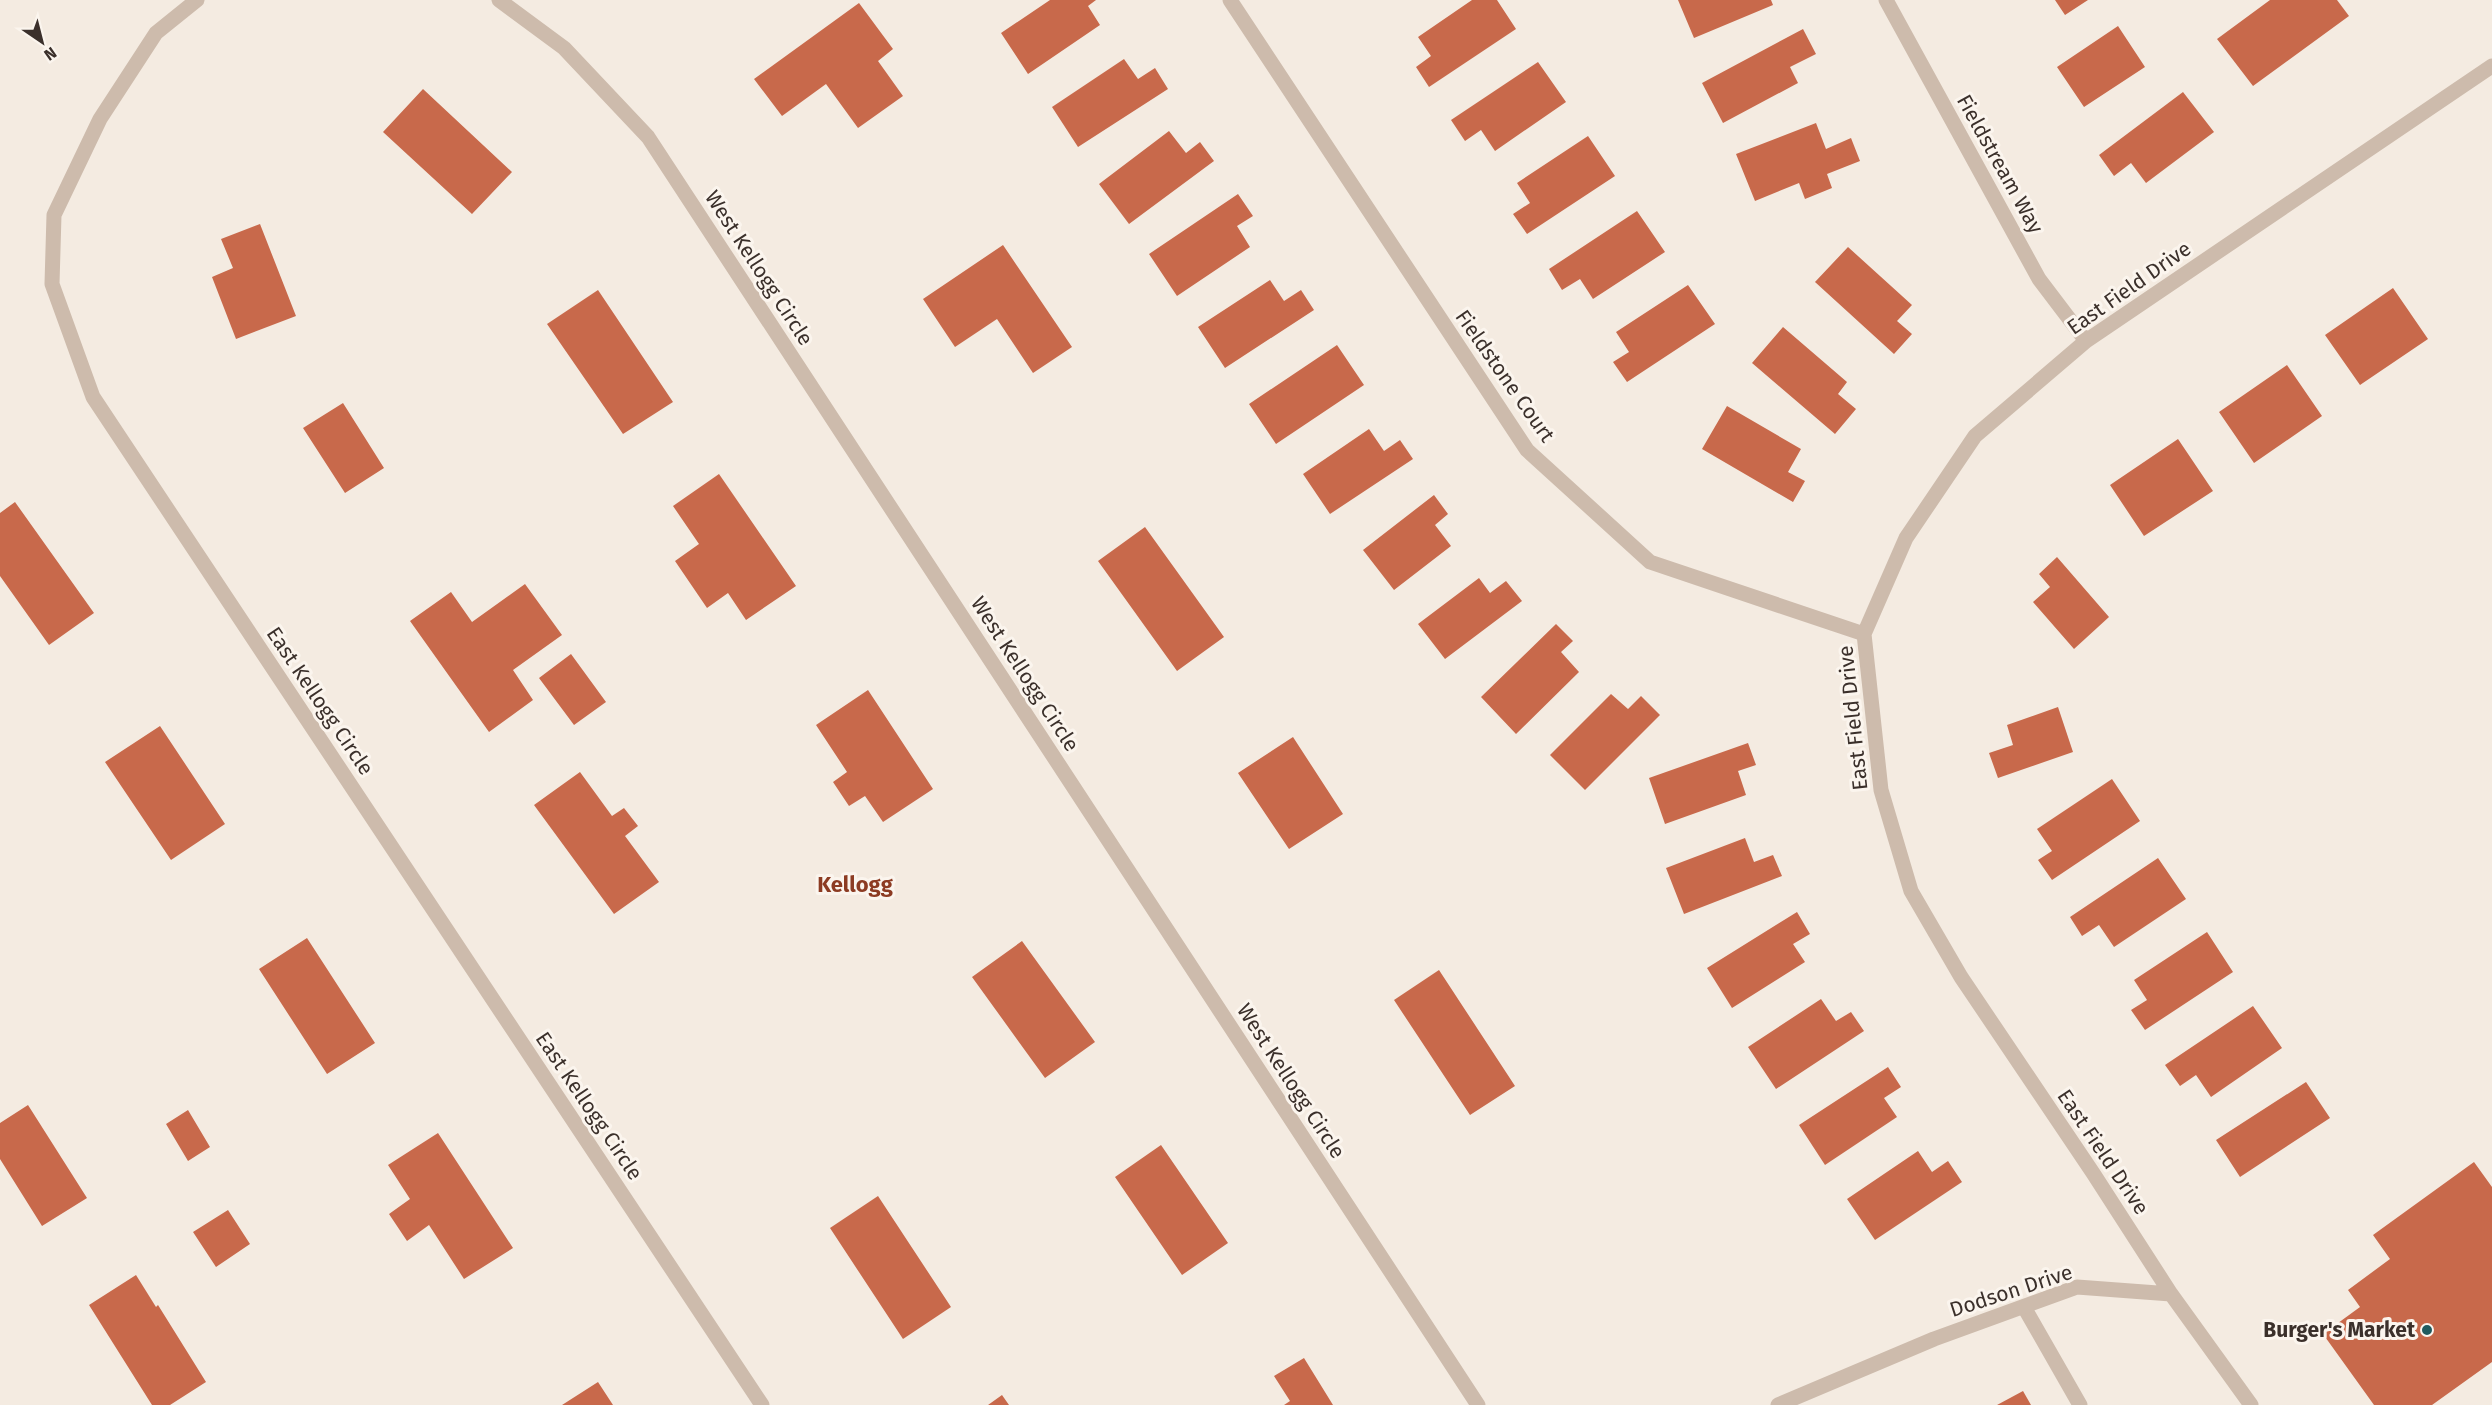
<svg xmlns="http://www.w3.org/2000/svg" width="2492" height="1405" font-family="'Fira Sans',sans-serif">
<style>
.building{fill:#c8694b}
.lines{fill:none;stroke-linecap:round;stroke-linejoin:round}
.lane{stroke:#cdbbac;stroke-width:15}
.street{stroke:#cdbbac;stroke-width:15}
.poi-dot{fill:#1f5a5e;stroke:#fbf5ee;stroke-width:2}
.labels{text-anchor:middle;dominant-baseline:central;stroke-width:6;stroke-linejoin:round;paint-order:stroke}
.street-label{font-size:21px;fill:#3b302b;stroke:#fbf5ee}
.poi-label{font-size:21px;font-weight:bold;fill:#3b302b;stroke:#fbf5ee;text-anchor:end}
.neighbourhood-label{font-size:22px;font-weight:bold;fill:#8c3b22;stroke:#fbf5ee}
</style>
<rect width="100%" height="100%" fill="#f4ebe1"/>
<path class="building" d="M1050,0H1096L1088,6L1100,25L1028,74L1001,33Z
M1472,0H1497L1516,29L1429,87L1416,67L1431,56L1418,37Z
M1678,0H1771L1773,5L1694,38Z
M2055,0H2088L2065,15Z
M2270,0H2337L2349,16L2253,86L2217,39Z
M859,3L893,49L878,61L903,96L858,128L826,84L782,116L754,79Z
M2118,26L2145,67L2084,107L2057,67Z
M1803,29L1816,54L1790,67L1798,83L1723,123L1702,83Z
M1124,59L1138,79L1155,68L1168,89L1078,147L1052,107Z
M1538,62L1566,102L1495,151L1481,130L1465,141L1451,120Z
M423,89L512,172L472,214L383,132Z
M2183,92L2214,132L2146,183L2131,163L2114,176L2099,155Z
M1816,123L1826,149L1851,138L1860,161L1827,174L1832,188L1805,199L1799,183L1755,201L1736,154Z
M1169,131L1186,153L1200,142L1214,161L1129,224L1099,184Z
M1588,136L1615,176L1527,234L1513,214L1530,203L1517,183Z
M1238,194L1253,216L1237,226L1250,247L1177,296L1149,254Z
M1637,211L1665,252L1593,299L1580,279L1562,290L1549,269Z
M260,224L296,316L236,339L212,277L233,268L221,239Z
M1003,245L1072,347L1033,373L997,319L955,347L923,299Z
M1848,247L1912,305L1897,321L1912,334L1894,354L1815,282Z
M1270,280L1284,301L1301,290L1314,310L1225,368L1198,327Z
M1688,285L1715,324L1627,382L1613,362L1629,352L1616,332Z
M2393,288L2428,339L2360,385L2325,335Z
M598,290L673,402L623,434L547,324Z
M1783,327L1847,382L1838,394L1856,409L1835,434L1752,363Z
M1337,345L1364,385L1276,444L1249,404Z
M2287,365L2322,416L2254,463L2219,412Z
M343,403L384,468L345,493L303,428Z
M1727,406L1801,449L1788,472L1805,481L1793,502L1702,449Z
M1369,429L1384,451L1400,440L1413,459L1330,514L1303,474Z
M2178,439L2213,491L2144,536L2110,485Z
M719,474L796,586L746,620L728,593L707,608L675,561L699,544L673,506Z
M1434,495L1448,514L1435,525L1451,546L1394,590L1363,550Z
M15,502L94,613L49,645L0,576V513Z
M1145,527L1224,637L1177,671L1098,561Z
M2057,557L2109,617L2074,649L2033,602L2050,587L2039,574Z
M1479,578L1490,593L1506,581L1522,601L1445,659L1418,624Z
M525,584L562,635L513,670L533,700L489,732L410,621L451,592L472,622Z
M1556,624L1573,641L1561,652L1579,672L1516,734L1481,697Z
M571,654L606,702L574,725L539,678Z
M868,690L933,789L883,822L865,796L849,806L833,782L847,772L816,725Z
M1611,694L1628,709L1641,696L1660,715L1585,790L1550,755Z
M2058,707L2073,752L1998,778L1989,753L2013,745L2007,725Z
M160,726L225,824L171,860L105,762Z
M1293,737L1343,814L1289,849L1238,773Z
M1748,743L1756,765L1738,771L1746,795L1665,824L1649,778Z
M580,772L612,816L624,808L638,826L625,836L659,882L614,914L534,805Z
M2112,779L2140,821L2052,880L2038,860L2052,851L2037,829Z
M1745,838L1754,862L1773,855L1782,876L1684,914L1666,868Z
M2158,858L2186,899L2114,947L2099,925L2082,936L2070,917Z
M1797,912L1810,934L1793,944L1805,962L1732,1008L1707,968Z
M2207,932L2233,972L2145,1030L2131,1010L2147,1000L2134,980Z
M307,938L375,1043L327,1074L259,969Z
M1022,941L1095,1042L1045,1078L972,977Z
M1439,970L1515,1086L1470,1115L1394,1000Z
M1821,999L1836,1021L1851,1012L1864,1031L1776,1089L1748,1047Z
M2253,1006L2282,1048L2211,1097L2196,1075L2180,1086L2165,1065Z
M1888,1067L1901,1087L1884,1098L1897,1117L1825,1165L1799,1125Z
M2306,1082L2330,1118L2240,1177L2216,1140Z
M28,1105L87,1198L42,1226L0,1159V1123Z
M188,1110L210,1147L188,1161L166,1124Z
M438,1133L513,1248L464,1279L429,1225L407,1241L389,1214L410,1199L388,1165Z
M1161,1145L1228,1243L1182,1275L1115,1177Z
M1918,1151L1932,1172L1948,1161L1962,1182L1875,1240L1847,1199Z
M2474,1162L2492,1187V1362L2432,1405H2374L2323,1334L2360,1307L2348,1290L2390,1259L2373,1235Z
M878,1196L951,1307L903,1339L830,1228Z
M228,1210L250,1244L216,1267L193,1232Z
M136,1275L156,1307L158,1305L206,1382L170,1405H152L89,1305Z
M1304,1358L1333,1405H1284L1290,1401L1274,1376Z
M598,1382L613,1405H562Z
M2023,1391L2031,1405H1997Z
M1002,1395L1009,1405H988Z"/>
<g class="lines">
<path class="lane" d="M2024,1307L2080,1405"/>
<path class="street" d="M197,0L156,33L100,119L54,215L52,284L93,397L762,1405
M499,0L564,48L648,137L1478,1405
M1230,0L1527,450L1650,562L1864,634
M1886,0L2039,279L2086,341
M1778,1405L1934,1339L2077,1287L2171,1294
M2251,1405L2171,1294L2093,1173L1961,977L1911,891L1881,790L1864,634L1906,538L1975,436L2086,341L2492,66"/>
</g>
<circle class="poi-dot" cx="2427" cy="1330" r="6"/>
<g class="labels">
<g class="street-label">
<text transform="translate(2000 164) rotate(61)">Fieldstream Way</text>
<text transform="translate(759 268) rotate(57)">West Kellogg Circle</text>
<text transform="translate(2129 288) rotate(-35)">East Field Drive</text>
<text transform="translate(1505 376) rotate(55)">Fieldstone Court</text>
<text transform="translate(1025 674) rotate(57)">West Kellogg Circle</text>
<text transform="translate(320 701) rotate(56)">East Kellogg Circle</text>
<text transform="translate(1853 718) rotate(-96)">East Field Drive</text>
<text transform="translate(1291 1081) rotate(57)">West Kellogg Circle</text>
<text transform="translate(589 1106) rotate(56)">East Kellogg Circle</text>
<text transform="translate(2103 1152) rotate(56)">East Field Drive</text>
<text transform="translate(2011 1291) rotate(-18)">Dodson Drive</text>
</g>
<g class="poi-label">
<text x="2415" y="1330">Burger's Market</text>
</g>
<g class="neighbourhood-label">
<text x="855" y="884">Kellogg</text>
</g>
</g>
<g transform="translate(42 42) rotate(145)" stroke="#fbf5ee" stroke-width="4.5" paint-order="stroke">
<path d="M0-4.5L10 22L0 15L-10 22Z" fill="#3b302b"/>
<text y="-9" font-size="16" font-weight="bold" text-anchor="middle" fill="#3b302b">N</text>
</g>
</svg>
